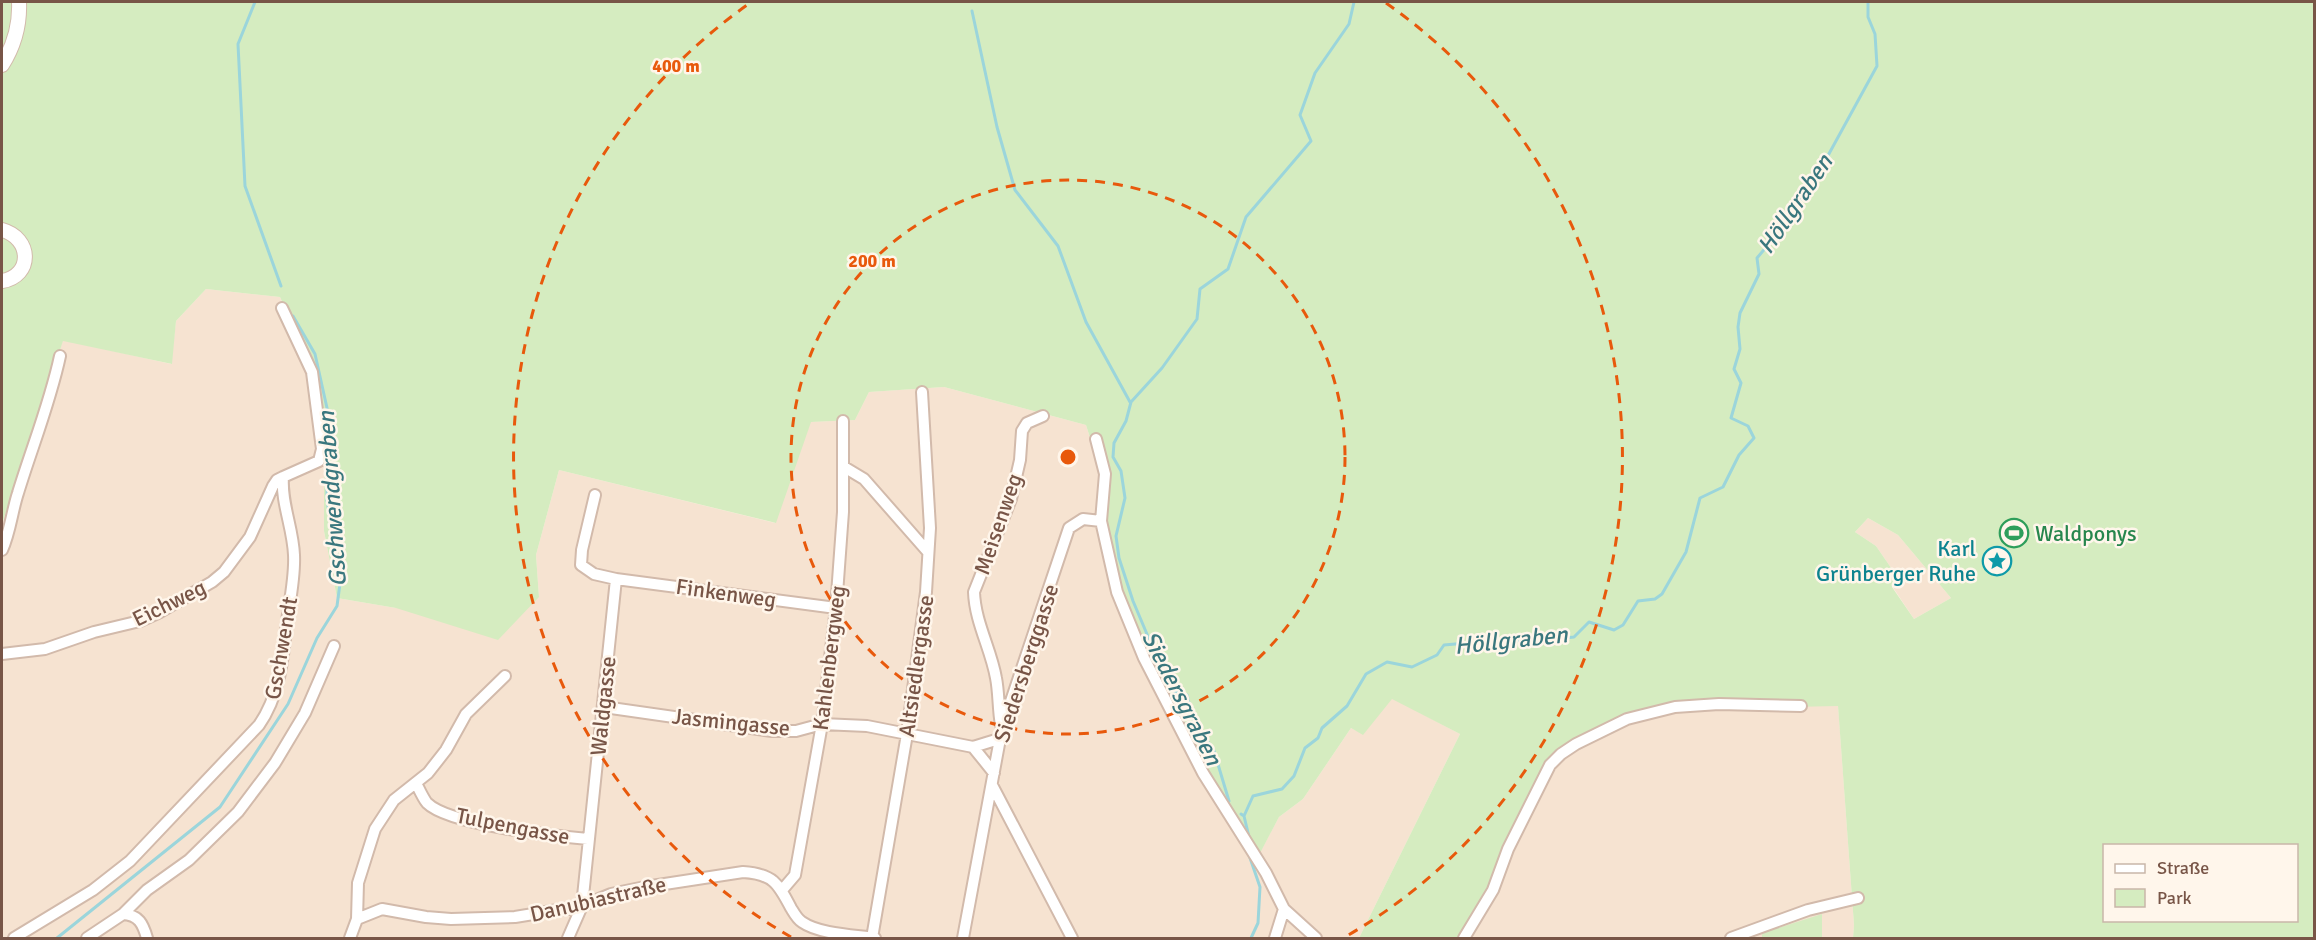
<svg xmlns="http://www.w3.org/2000/svg" width="2316" height="940" font-family="Signika,sans-serif">
<style>
.residential{fill:#f6e3d1}
.green{fill:#d5ecc0;fill-rule:evenodd}
.lines{fill:none;stroke-linecap:round;stroke-linejoin:round}
.stream{stroke:#9bd5db;stroke-width:3}
.minor-casing{stroke:#d2baab;stroke-width:14}
.tertiary-casing{stroke:#d2baab;stroke-width:16}
.minor{stroke:#fff;stroke-width:10}
.tertiary{stroke:#fff;stroke-width:14}
.ring{fill:none;stroke:#e8590c;stroke-width:3;stroke-dasharray:10 8}
.labels{text-anchor:middle;dominant-baseline:central;stroke-width:5;stroke-linejoin:round;paint-order:stroke}
.street-label{font-size:22px;fill:#785547;stroke:#fff6eb}
.leisure-label{font-size:22px;fill:#27864d;stroke:#fff6eb;text-anchor:start}
.culture-label{font-size:22px;fill:#0d838f;stroke:#fff6eb;text-anchor:end}
.water-label{font-size:24px;font-style:italic;fill:#3a777e;stroke:#fff6eb}
.centre{fill:#e8590c;stroke:#fff6eb;stroke-width:3}
.ring-label{font-size:18px;text-anchor:middle;font-weight:bold;fill:#e8590c;stroke:#fff6eb;stroke-width:5;stroke-linejoin:round;paint-order:stroke}
</style>
<rect width="100%" height="100%" fill="#fef2e3"/>
<path class="residential" d="M206,289L280,297L303,348L324,458V531L337,598L396,608L539,597L536,555L559,470L775,523L810,422L855,420L869,392L944,387L1086,425L1102,475L1258,856L1279,817L1303,799L1351,728L1363,734L1392,698L1460,734L1359,938H2V524L63,340L171,364L176,321Z
M1868,518L1898,535L1951,598L1914,619L1892,586L1896,575L1876,546L1855,532Z
M1838,705L1854,925L1853,938H1464L1561,754L1661,710Z"/>
<path class="green" d="M2,2H2314V938H1853L1854,925L1838,706L1661,710L1561,754L1464,938H1359L1460,734L1392,699L1363,735L1351,728L1303,799L1279,817L1258,857L1188,743L1118,594L1104,523L1102,475L1086,425L944,387L869,392L855,420L811,422L776,523L559,470L536,555L539,597L498,640L396,608L337,598L324,531V458L303,348L280,297L206,289L176,321L172,364L63,341L2,524ZM1868,518L1898,535L1951,598L1914,619L1892,587L1896,575L1876,546L1855,532ZM2104,846H2296V920H2104Z
M1822,914V938H1762V933Z"/>
<g class="lines">
<path class="stream" d="M255,2L238,44L245,186L281,286
M972,11L997,127L1015,190L1058,246L1086,322L1130,402
M1229,801L1214,751L1193,719L1187,695L1173,691L1169,670L1160,665L1133,601L1119,558L1116,536L1125,498L1121,471L1113,457L1114,443L1126,421L1131,402L1162,368L1197,319L1200,289L1228,269L1246,217L1311,141L1300,115L1315,73L1349,24L1354,2
M1241,814L1244,816L1249,837
M1244,816L1253,796L1282,789L1294,776L1305,748L1318,738L1322,728L1347,706L1366,674L1387,662L1412,667L1437,655L1444,645L1489,641H1541L1574,637L1589,622L1614,630L1623,625L1638,601L1655,599L1662,594L1686,552L1700,498L1723,487L1739,455L1754,438L1748,426L1731,418L1741,383L1734,369L1740,349L1738,327L1740,313L1759,274L1757,258L1784,226L1819,172L1877,66L1875,34L1868,17V2
M1248,852L1260,887L1258,923L1251,938
M57,938L220,807L288,704L317,638L337,606L341,576L327,501V408L315,354L293,316"/>
<g class="minor-casing">
<path id="minor" d="M1096,439L1105,474L1101,521L1117,592L1144,658L1203,773L1266,873L1284,909L1316,938
M844,467L864,479L928,552
M2,550C10,533 12,511 18,493C32,447 50,403 60,356
M616,579L836,608
M2,654L45,649L94,632L140,621L160,612L212,582L224,572L250,537L273,486L277,480L283,477
M604,707L772,731H796L822,724L867,726L973,747L999,739
M1001,725C998,709 999,693 996,678C991,649 975,622 974,592L1011,499L1020,460L1022,431L1027,423L1043,416
M973,747L994,773
M416,783C419,789 423,798 427,803C449,825 556,836 588,839
M992,785L1072,938
M783,889L795,875L822,724L836,608L843,512V421
M123,914C139,915 143,924 147,938
M357,919L358,883L375,829L394,800L428,773L446,750L466,714L505,676
M14,938L93,890L130,861L259,725C282,692 283,653 288,614C291,595 295,574 294,555C293,528 281,503 283,477L319,461L322,449L312,372L282,308
M87,938L123,914L147,890L189,860L238,812L275,763L305,713L334,646
M350,938L357,919L382,909L426,917L451,919L515,917L582,906L611,894L645,887L743,872C773,874 778,883 791,908C794,913 797,919 802,922C819,934 854,935 875,938
M568,938L582,906L616,579L594,574L581,565L582,550L595,495
M872,938L907,734L926,592L930,528L922,392
M963,938L1002,728L1069,528L1083,519L1101,521
M1275,938L1284,909
M1464,938L1493,890L1508,849L1550,765L1561,754L1576,744L1627,719L1675,707L1719,704L1801,706
M1731,938L1808,910L1858,898"/>
</g>
<g class="tertiary-casing">
<path id="tertiary" d="M2,65C14,46 20,24 19,2
M2,230C32,238 33,276 2,281"/>
</g>
<use href="#minor" class="minor"/>
<use href="#tertiary" class="tertiary"/>
</g>
<g class="ring">
<circle cx="1068" cy="457" r="277"/>
<path d="M791 937A554 554 0 0 1 750 3M1386 3A554 554 0 0 1 1345 937"/>
</g>
<defs>
<g id="stadium-ring" transform="scale(1.5)"><circle r="9.5" fill="#fff6eb" stroke="#2e9e5b" stroke-width="1.5"/><path d="M0-5a6.5 5 0 1 0 0 10a6.5 5 0 1 0 0-10ZM-3.5-1.8h7v3.6h-7Z" fill="#2e9e5b"/></g>
<g id="sight-ring" transform="scale(1.5)"><circle r="9.5" fill="#fff6eb" stroke="#0f9aa8" stroke-width="1.5"/><path d="M0-6L1.8-2.2L6-1.7L2.9 1.2L3.7 5.4L0 3.3L-3.7 5.4L-2.9 1.2L-6-1.7L-1.8-2.2Z" fill="#0f9aa8"/></g>
</defs>
<g fill-rule="evenodd">
<use href="#stadium-ring" x="2014" y="533"/>
<use href="#sight-ring" x="1997" y="561"/>
</g>
<g class="labels">
<g class="street-label">
<text transform="translate(998 524) rotate(-71)">Meisenweg</text>
<text transform="translate(726 593) rotate(8)">Finkenweg</text>
<text transform="translate(169 603) rotate(-26)">Eichweg</text>
<text transform="translate(281 648) rotate(-80)">Gschwendt</text>
<text transform="translate(829 658) rotate(-83)">Kahlenbergweg</text>
<text transform="translate(1026 663) rotate(-72)">Siedersberggasse</text>
<text transform="translate(916 666) rotate(-82)">Altsiedlergasse</text>
<text transform="translate(603 706) rotate(-84)">Waldgasse</text>
<text transform="translate(731 722) rotate(6)">Jasmingasse</text>
<text transform="translate(513 826) rotate(11)">Tulpengasse</text>
<text transform="translate(598 899) rotate(-13)">Danubiastraße</text>
</g>
<g class="leisure-label">
<text x="2035" y="533">Waldponys</text>
</g>
<g class="culture-label">
<text x="1976" y="548">Karl<tspan x="1976" dy="25">Grünberger Ruhe</tspan></text>
</g>
<g class="water-label">
<text transform="translate(1795 204) rotate(-56)">Höllgraben</text>
<text transform="translate(332 499) rotate(-94)">Gschwendgraben</text>
<text transform="translate(1511 640) rotate(-6)">Höllgraben</text>
<text transform="translate(1182 698) rotate(63)">Siedersgraben</text>
</g>
</g>
<circle cx="1068" cy="457" r="9" class="centre"/>
<g class="ring-label">
<text x="676" y="72">400 m</text>
<text x="872" y="267">200 m</text>
</g>
<rect width="2316" height="940" fill="none" stroke="#785547" stroke-width="6"/>
<rect x="2103" y="844" width="195" height="78" fill="#fff6eb" stroke="#c9b6a9" stroke-width="1.5"/>
<rect x="2115" y="864" width="30" height="9" fill="#ffffff" stroke="#c9b6a9" stroke-width="1.5"/>
<text x="2157" y="874" font-size="18" fill="#785547">Straße</text>
<rect x="2115" y="889" width="30" height="18" fill="#d5ecc0" stroke="#c9b6a9" stroke-width="1.5"/>
<text x="2157" y="904" font-size="18" fill="#785547">Park</text>
</svg>
